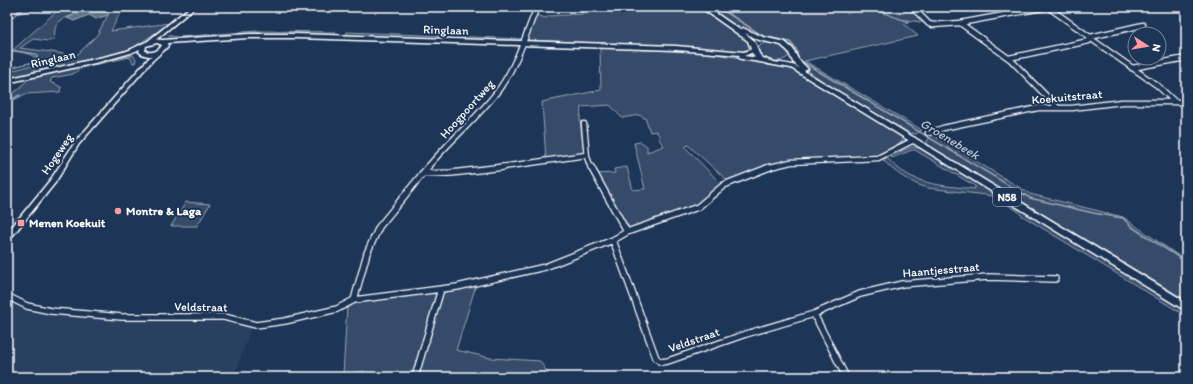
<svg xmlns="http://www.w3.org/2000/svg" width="1193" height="384" font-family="Itim,sans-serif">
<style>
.built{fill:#2a4161}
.green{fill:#364b69;stroke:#9aa5b4;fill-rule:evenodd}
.water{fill:#617289;stroke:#a0aab8}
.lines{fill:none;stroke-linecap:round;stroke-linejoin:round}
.stream{stroke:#a0aab8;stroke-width:1.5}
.minor-far1-casing{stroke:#fff;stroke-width:7}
.minor-casing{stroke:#fff;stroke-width:8}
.tertiary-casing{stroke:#fff;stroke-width:3}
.secondary-casing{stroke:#fff;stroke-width:3}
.primary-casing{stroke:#fff;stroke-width:3}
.minor-far1{stroke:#1d3557;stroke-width:4.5}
.minor{stroke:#1d3557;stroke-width:5.5}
.tertiary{fill:#1d3557;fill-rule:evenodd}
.secondary{fill:#1d3557;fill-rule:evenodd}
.primary{fill:#1d3557;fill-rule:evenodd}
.poi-dot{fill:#ff9aa2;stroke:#1d3557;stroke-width:1.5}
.labels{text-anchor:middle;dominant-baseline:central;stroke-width:4;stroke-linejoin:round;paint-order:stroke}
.shield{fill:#1d3557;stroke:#bbc2cd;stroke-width:1}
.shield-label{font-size:11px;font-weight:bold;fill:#fff}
.street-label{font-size:12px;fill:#fff;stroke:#1d3557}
.poi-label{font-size:12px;font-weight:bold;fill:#fff;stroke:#1d3557;text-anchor:start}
.water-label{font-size:13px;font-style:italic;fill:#b8c0ca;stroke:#1d3557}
</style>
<rect width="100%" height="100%" fill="#1d3557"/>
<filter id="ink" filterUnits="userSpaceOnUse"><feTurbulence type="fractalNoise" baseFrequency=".025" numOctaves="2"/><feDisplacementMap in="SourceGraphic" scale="8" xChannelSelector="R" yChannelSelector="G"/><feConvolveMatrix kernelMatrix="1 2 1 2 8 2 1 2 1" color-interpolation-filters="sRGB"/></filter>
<g filter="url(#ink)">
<path class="built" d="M10,300L27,308L120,319L217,321L232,323L251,328L234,377H7V305Z"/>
<path class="green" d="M23,7H123L111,31L170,23L133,48L124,51L41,71C38,69 38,65 34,64C26,61 15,68 7,70V69L40,60L29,54L13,50L59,9H36L16,14L15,13ZM94,10L109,13L97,35L74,58L72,59L68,55L59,53L20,48L33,39L48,41L54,40C55,36 54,30 56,26C59,17 85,11 94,10Z
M582,7H700L751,44L752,48L747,53L679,47L528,40L527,38L536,15L546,18L549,16L582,14Z
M708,7H839L847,13L869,8L909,22L904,24L918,36L805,61L922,130L916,134L909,133C874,112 830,90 800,64C795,59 796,50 790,45C782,38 771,40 761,37C742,30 725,19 708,7Z
M871,7H911L927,23L900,19Z
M257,31L336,32L334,35L255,33L173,40L167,35L177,37Z
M347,32L523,39L521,41L346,35Z
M770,42L780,44L789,52L788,57C779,64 764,62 758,52C758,44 763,43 770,42Z
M600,48L702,52L760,61L790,67L902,136L903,141L877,156L788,161L758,169L728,181L688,145L685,147L721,184L698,204L629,229L627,228L596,174L615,173L614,169L627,167L633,190L645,189L634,143L641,142L647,146V152L664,146L658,138L660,137L656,131L650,132L645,118L639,115L622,118L610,105L581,107L580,120L584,154L546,159L542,102L601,90Z
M133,55L136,59L135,63H133L130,57L89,66L82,68L73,74L52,78L50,82L61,87L60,92L25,94L7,104V96L18,90L28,79Z
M29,66L35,68L33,73L7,79V72Z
M933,135L1030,194L1123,217L1186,261V300L931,147L927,144V141Z
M912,147L923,149L1186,309V316L1021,215L1019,212L994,196L928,188C910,183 895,173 882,159L887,158C913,186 940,185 975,189V186L915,150H912L892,158L890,156Z
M186,202L210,204L197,226H171Z
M476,285L456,350L491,358L540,361L550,377H418L442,294L447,291Z
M434,292L437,298L413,377H364V371L350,374L349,377H332L343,375L347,306L369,300Z"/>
<path class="water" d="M94,10L109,13L108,15L96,19L89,15L74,21L67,18L81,12Z"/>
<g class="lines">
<path class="stream" d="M718,7L763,36L790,42L796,49L798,59L1030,198L1093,213L1123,218L1132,227L1186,262
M7,21L26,7
M7,50L36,54L41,70
M7,102L20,95"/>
<g class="minor-far1-casing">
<path id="minor-far1" d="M912,7L929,24L933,25L960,23L1048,7
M1048,7L1090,37L1143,25
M960,23L1011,60L1057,107
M1090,38L1158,86L1175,102
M1009,58L1089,41L1090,37
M1132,68L1186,58
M584,124L587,157L591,168
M928,133L943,128L1038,108H1072L1122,102H1186
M427,168C450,140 479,117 500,88C517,64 526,34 537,7
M495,168L586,155
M766,168L791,162L878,158L914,140"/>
</g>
<g class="minor-casing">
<path id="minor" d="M591,167L627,232
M422,174L451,173L504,167
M613,240L656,358L661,362L668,361L746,334L814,314L860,294L902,284L988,277L1055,279
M7,296L27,306L51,311L122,317H224L256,325L285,321L337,309L354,300L457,287L545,267L613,240L627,232L698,207L724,185L770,167
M354,300L367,253L379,227L428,167
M814,314L846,377
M415,377L441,289"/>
</g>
<g class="tertiary-casing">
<path id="tertiary" d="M190,7H195L152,43H148V41Z
M160,49L162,50V52L153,60L79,144L55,183L9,240L7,241V233L51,179L75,142L149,58Z"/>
</g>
<g class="secondary-casing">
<path id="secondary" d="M249,34H297L676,46L744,52L752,49H756V51L744,56L766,59L769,61L766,63L741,59L738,57L740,55L676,50L297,38H249L167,43L168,46C161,55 149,60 139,52L140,49L131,53L99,62L7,83V79L112,55C117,54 122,52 127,51C140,46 149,37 163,40ZM157,43L162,45C159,51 152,54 145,51L146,46Z"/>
</g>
<g class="primary-casing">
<path id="primary" d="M700,7H707L740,30L743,28L745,29L763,37L785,42L793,49L798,59L808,69L804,71L1186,302V311L791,68L768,64L757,60L753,55L748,41ZM745,33L759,40L781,45L788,51L793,62L799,68C788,61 774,65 763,58C756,53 758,44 752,39C750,37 747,35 745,33Z"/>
</g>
<use href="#minor-far1" class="minor-far1"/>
<use href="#minor" class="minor"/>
<use href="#tertiary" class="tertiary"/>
<use href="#secondary" class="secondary"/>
<use href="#primary" class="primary"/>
</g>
</g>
<g class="poi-dot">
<circle cx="118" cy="211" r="4"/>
<rect x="17" y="219" width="8" height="8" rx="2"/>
</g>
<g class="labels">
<rect class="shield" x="993" y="188" width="28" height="18" rx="3"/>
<g class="shield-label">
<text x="1007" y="197">N58</text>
</g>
<g class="street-label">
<text transform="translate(446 30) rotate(2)">Ringlaan</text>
<text transform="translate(53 59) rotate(-13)">Ringlaan</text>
<text transform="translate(1067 97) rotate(-5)">Koekuitstraat</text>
<text transform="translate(467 109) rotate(-48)">Hoogpoortweg</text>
<text transform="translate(57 154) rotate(-56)">Hogeweg</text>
<text transform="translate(941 270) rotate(-5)">Haantjesstraat</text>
<text transform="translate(201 307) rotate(1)">Veldstraat</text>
<text transform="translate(694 340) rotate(-19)">Veldstraat</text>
</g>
<g class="poi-label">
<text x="126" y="211">Montre &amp; Laga</text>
<text x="29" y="223">Menen Koekuit</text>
</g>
<g class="water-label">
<text transform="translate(950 139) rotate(31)">Groenebeek</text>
</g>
</g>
<rect width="1193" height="384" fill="none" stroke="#1d3557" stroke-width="24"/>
<rect x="12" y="12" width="1169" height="360" fill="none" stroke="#fff" stroke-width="1.5" filter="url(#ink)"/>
<g transform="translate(1147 46) rotate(102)"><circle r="19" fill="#1d3557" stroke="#77869a"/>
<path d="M0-3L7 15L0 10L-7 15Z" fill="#ff9aa2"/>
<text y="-6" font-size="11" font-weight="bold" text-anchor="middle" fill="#ffffff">N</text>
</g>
</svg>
